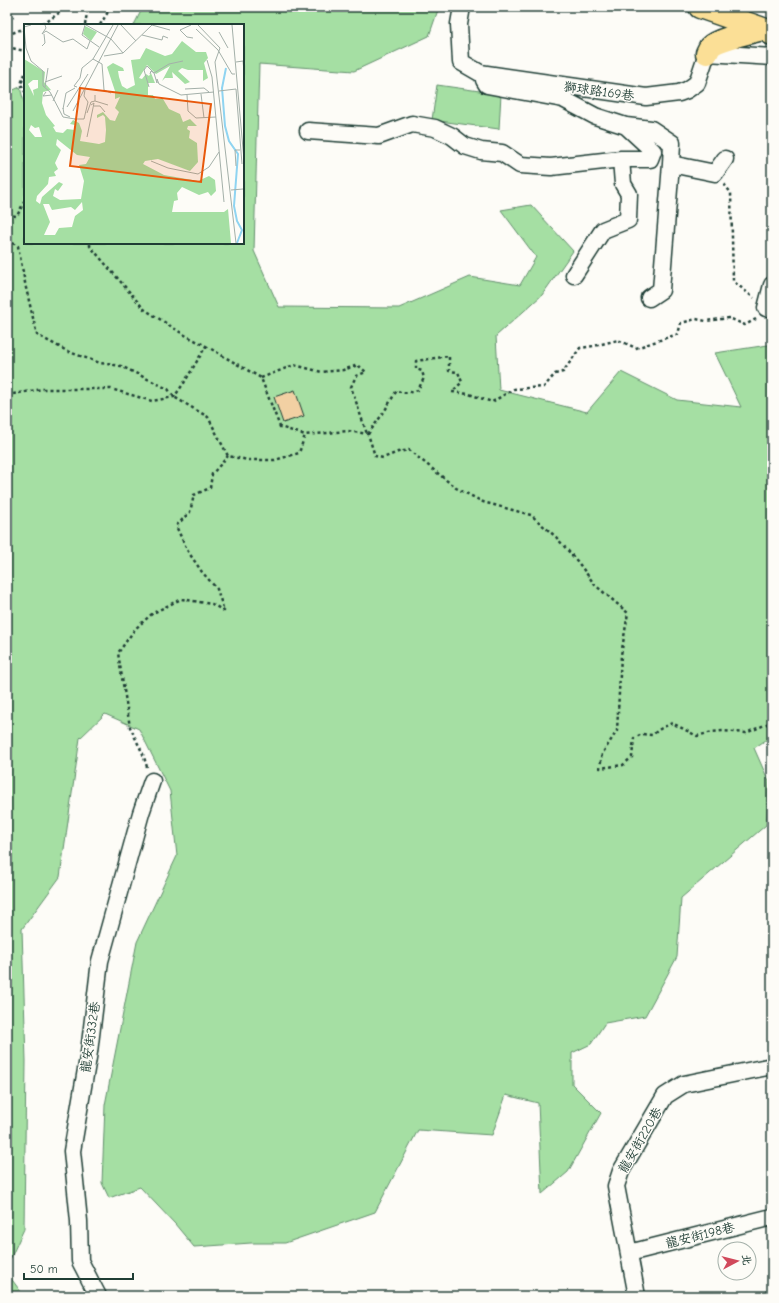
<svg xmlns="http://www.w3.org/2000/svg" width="779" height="1303" font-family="'Comic Neue','LXGW WenKai TC',sans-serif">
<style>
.green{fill:#a5dfa3;stroke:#628e6c}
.building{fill:#f2d0a3;stroke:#1f3d34}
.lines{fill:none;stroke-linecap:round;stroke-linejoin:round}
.minor-casing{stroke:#1f3d34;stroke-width:19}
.highway-casing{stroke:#1f3d34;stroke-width:25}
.path{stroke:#1f3d34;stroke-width:2.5;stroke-dasharray:3 3;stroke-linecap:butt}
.minor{stroke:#fdfcf7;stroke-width:16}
.highway{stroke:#fbdf96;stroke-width:22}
.labels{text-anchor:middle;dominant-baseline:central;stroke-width:3;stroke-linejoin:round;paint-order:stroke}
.street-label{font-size:13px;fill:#1f3d34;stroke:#fdfcf7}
.inset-river{fill:none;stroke:#8fd4f1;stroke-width:2}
.inset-road{fill:none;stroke:#a4b0a9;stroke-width:1}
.view{fill:#e8590c;fill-opacity:0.15;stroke:#e8590c;stroke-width:2}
.inset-edge{fill:none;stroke:#1f3d34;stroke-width:2}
</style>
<rect width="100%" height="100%" fill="#fdfcf7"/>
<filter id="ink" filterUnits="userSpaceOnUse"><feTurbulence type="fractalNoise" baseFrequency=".025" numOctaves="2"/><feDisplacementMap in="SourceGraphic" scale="8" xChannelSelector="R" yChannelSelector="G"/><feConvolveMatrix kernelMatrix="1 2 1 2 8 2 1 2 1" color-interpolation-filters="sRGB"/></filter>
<g filter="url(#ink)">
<path class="green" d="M143,7H439L429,36L354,71L259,64L254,251L279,307L399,308L470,277L520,285L536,257L501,210L531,205L573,251L542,295L496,336L499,390L587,412L621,372L677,400L741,407L715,353L768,345L772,346V736L754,748L769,782L766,825L681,898L677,957L645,1016L605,1023L591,1044L572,1053V1084L601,1113L568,1172L542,1194L538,1103L506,1095L492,1135L418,1130L375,1212L285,1243H251L194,1247L175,1224L140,1187L109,1198L102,1183L105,1105L137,942L177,856L170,791L139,729L105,714L80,738L60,877L22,929L26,1061L24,1229L7,1266V93L20,87L25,106V243H243V25H134Z
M437,85L501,94L499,129L432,120Z
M7,1273L24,1296H7Z"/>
<path class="building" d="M295,390L304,416L283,423L274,397Z"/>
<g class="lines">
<g class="minor-casing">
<path id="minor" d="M462,7L459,24L461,62L480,73L646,97L679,93L687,90L697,83L707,53L772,57
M484,80L487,85L563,99L595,116L626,126L651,129L672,143L671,164L715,173L725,159
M308,131L379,136L412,124L435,128L452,136L465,146L481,151L502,153L520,165L551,167L621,159H650L653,151L626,126
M574,275L603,230L628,220L629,194L623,184L621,159
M649,298L661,290L671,164
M766,308L772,285
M629,1253L772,1217
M98,1296L80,1261L79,1221L72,1151L89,1052L100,961L141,813L152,781
M637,1296L616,1186L621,1171L665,1096L684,1084L772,1066"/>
</g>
<g class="highway-casing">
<path id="highway" d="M700,7L763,29L772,34
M707,53C708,51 709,49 710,47C717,39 752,32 763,29"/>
</g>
<path class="path" d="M7,18L14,17
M36,25L48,21L67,7
M85,25L88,7
M100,25L111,7
M7,35L25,28
M7,47L25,51
M25,74L21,84L25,92
M724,184L731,193L733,281L754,298
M7,215L17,216L25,200
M7,240L18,246L26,288L37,335L69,352L100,363L121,366L168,389L174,397L208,417L228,456L248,460H275L299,453L305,435
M206,346L261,378L280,427L305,435L348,431L368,434L375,456L383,458L398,452L409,450L456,488L483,502L531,515L556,537L577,561L595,585L628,613L621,655L617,731L602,754L600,768L623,765L632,757L634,738L642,734L652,735L660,729L672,723L697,736L712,732L724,731L746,733L767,724L772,719
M261,378L294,365L322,372L343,370L358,365L366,372L356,376L351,387L367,434
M7,395L43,389H111L152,401L174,397L184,383L206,346L183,334L144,309L90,246V243
M368,434L384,412L397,390C403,395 411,392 418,390L424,378L422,371L416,369V361L449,356V371L458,372L462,382L452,392L469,394L492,402L514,389L544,387L555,374L563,372L580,348L594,346L618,340L636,348L678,334L681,323L696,319L706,321L729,318L745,325L756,319
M147,767L143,754L130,727L118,653L135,629L153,613L181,599L212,604L224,611L217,589L202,572L187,550L176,526L190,512L194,495L210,488L212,474L228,456"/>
<use href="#minor" class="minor"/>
<use href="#highway" class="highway"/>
</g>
</g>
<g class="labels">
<g class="street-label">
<text transform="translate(599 91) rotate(8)">獅球路169巷</text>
<text transform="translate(90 1037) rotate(-82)">龍安街332巷</text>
<text transform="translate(640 1140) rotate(-60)">龍安街220巷</text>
<text transform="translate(700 1235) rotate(-14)">龍安街198巷</text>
</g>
</g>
<g transform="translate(24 24)">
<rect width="220" height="220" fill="#fdfcf7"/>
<path d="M61,2L73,8L67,17L59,10ZM158,17L172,28H182L184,34L180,39L184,54L179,57V46H164L158,44L154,47L166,58L161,60L148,48L149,54H141L138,57L146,42L132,50L123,41L115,54L118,55L122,50L125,52L127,49L131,59H124V71H129L131,75H139L145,85L156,90L159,98L166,95L173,102H164L163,105L166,107L165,114L173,119L174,138L166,147L134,135L121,137L119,140L140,151L174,157L185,152L191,156L192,167L187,172L184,168L175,171L158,163L153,169L154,176L150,177L148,188H200L204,185L207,219H0V35L21,48L20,58L27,66L19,68L18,79L22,91L31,102L29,103L32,108L39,109L43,105L51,106V101L46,100L49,96L55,99L58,107L56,117L75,120L81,118L82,106L81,93L79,91L73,94V91L79,88L86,96L91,97L95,88L91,84L96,73L91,75V67L83,43L89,39L99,44L100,47H94L95,53L98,62L103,65L111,61L107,36L116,35L122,24L141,32L148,30ZM9,56H14V64L9,66L10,72L4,60ZM7,101L11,104L15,103L18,113H11L5,106ZM33,115L53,131L66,133L62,140L55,141L60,157L57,175L36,176L29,172L31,165L34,167L39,160L35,158L18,173L16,180L12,177L13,172L24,160L25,153L32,152L30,148L34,145L31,139L37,126L32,121ZM58,178L59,186L51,192L48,203L35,204L31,211H20L26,198L19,180H25L28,186L47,183L51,186Z" fill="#a5dfa3" fill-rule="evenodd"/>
<path class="inset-river" d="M202,44L198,64L201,102L205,117L214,130L210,182L213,197L218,206L213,219"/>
<path class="inset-road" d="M7,1L0,3L2,24L7,37L19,47V62L26,68L39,93L51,95M21,1L22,4L18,10L22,7L39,18L49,15L63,25L66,17M61,1L58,11L75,23M62,1L87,15L99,29M97,1L112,17M128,1L146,6M167,1L156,6L163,13L169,14M174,1L196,24L191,38L212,219M208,1L220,136M172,5L194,26L208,50H211M195,8L204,24M118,11L138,16L139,12L144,14M18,22L21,19L20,10M80,32L99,29L128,1M69,35L78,40L80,66L87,69M183,36L188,53L200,178M212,38L219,37L220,47M126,50L127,47L130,49L145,40L159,37M21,58L38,52M21,63L24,44M53,63L50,62L56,54L58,44L69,35L89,1M125,63L120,46L123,42L130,49L133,59V55L135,60L157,71L190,68M161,65L180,64L185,68M212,65L218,140M195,67L212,65M22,68L19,72L28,71M177,70L180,94M163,71L164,87L172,94L192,93M29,77L34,66M71,77L84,81M70,82H76L81,88M43,83L64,50M39,84L40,90L46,93M39,85L42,69L51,64M49,87L94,1M63,89L67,78L71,77V71M50,95H60L64,78L60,72L61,66M63,113L70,79L67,81M127,137L144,144L174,150L185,143L195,128M220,140V173M212,142L211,126H216M207,166L219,165"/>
<path class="view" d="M56,64L187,80L177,158L46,142Z"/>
<rect width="220" height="220" class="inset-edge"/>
</g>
<rect width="779" height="1303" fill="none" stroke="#fdfcf7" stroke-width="24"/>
<rect x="12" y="12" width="755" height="1279" fill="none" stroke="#1f3d34" stroke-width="1.5" filter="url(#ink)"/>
<g transform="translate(737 1261) rotate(83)"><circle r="19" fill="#fdfcf7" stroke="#a4b0a9"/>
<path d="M0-3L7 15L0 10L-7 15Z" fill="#d1495b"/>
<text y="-6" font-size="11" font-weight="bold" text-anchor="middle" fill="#1f3d34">北</text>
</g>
<path d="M24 1273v6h109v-6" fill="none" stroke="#1f3d34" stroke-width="2"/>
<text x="30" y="1273" font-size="12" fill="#1f3d34" stroke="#fdfcf7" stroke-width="3" paint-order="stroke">50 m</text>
</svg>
